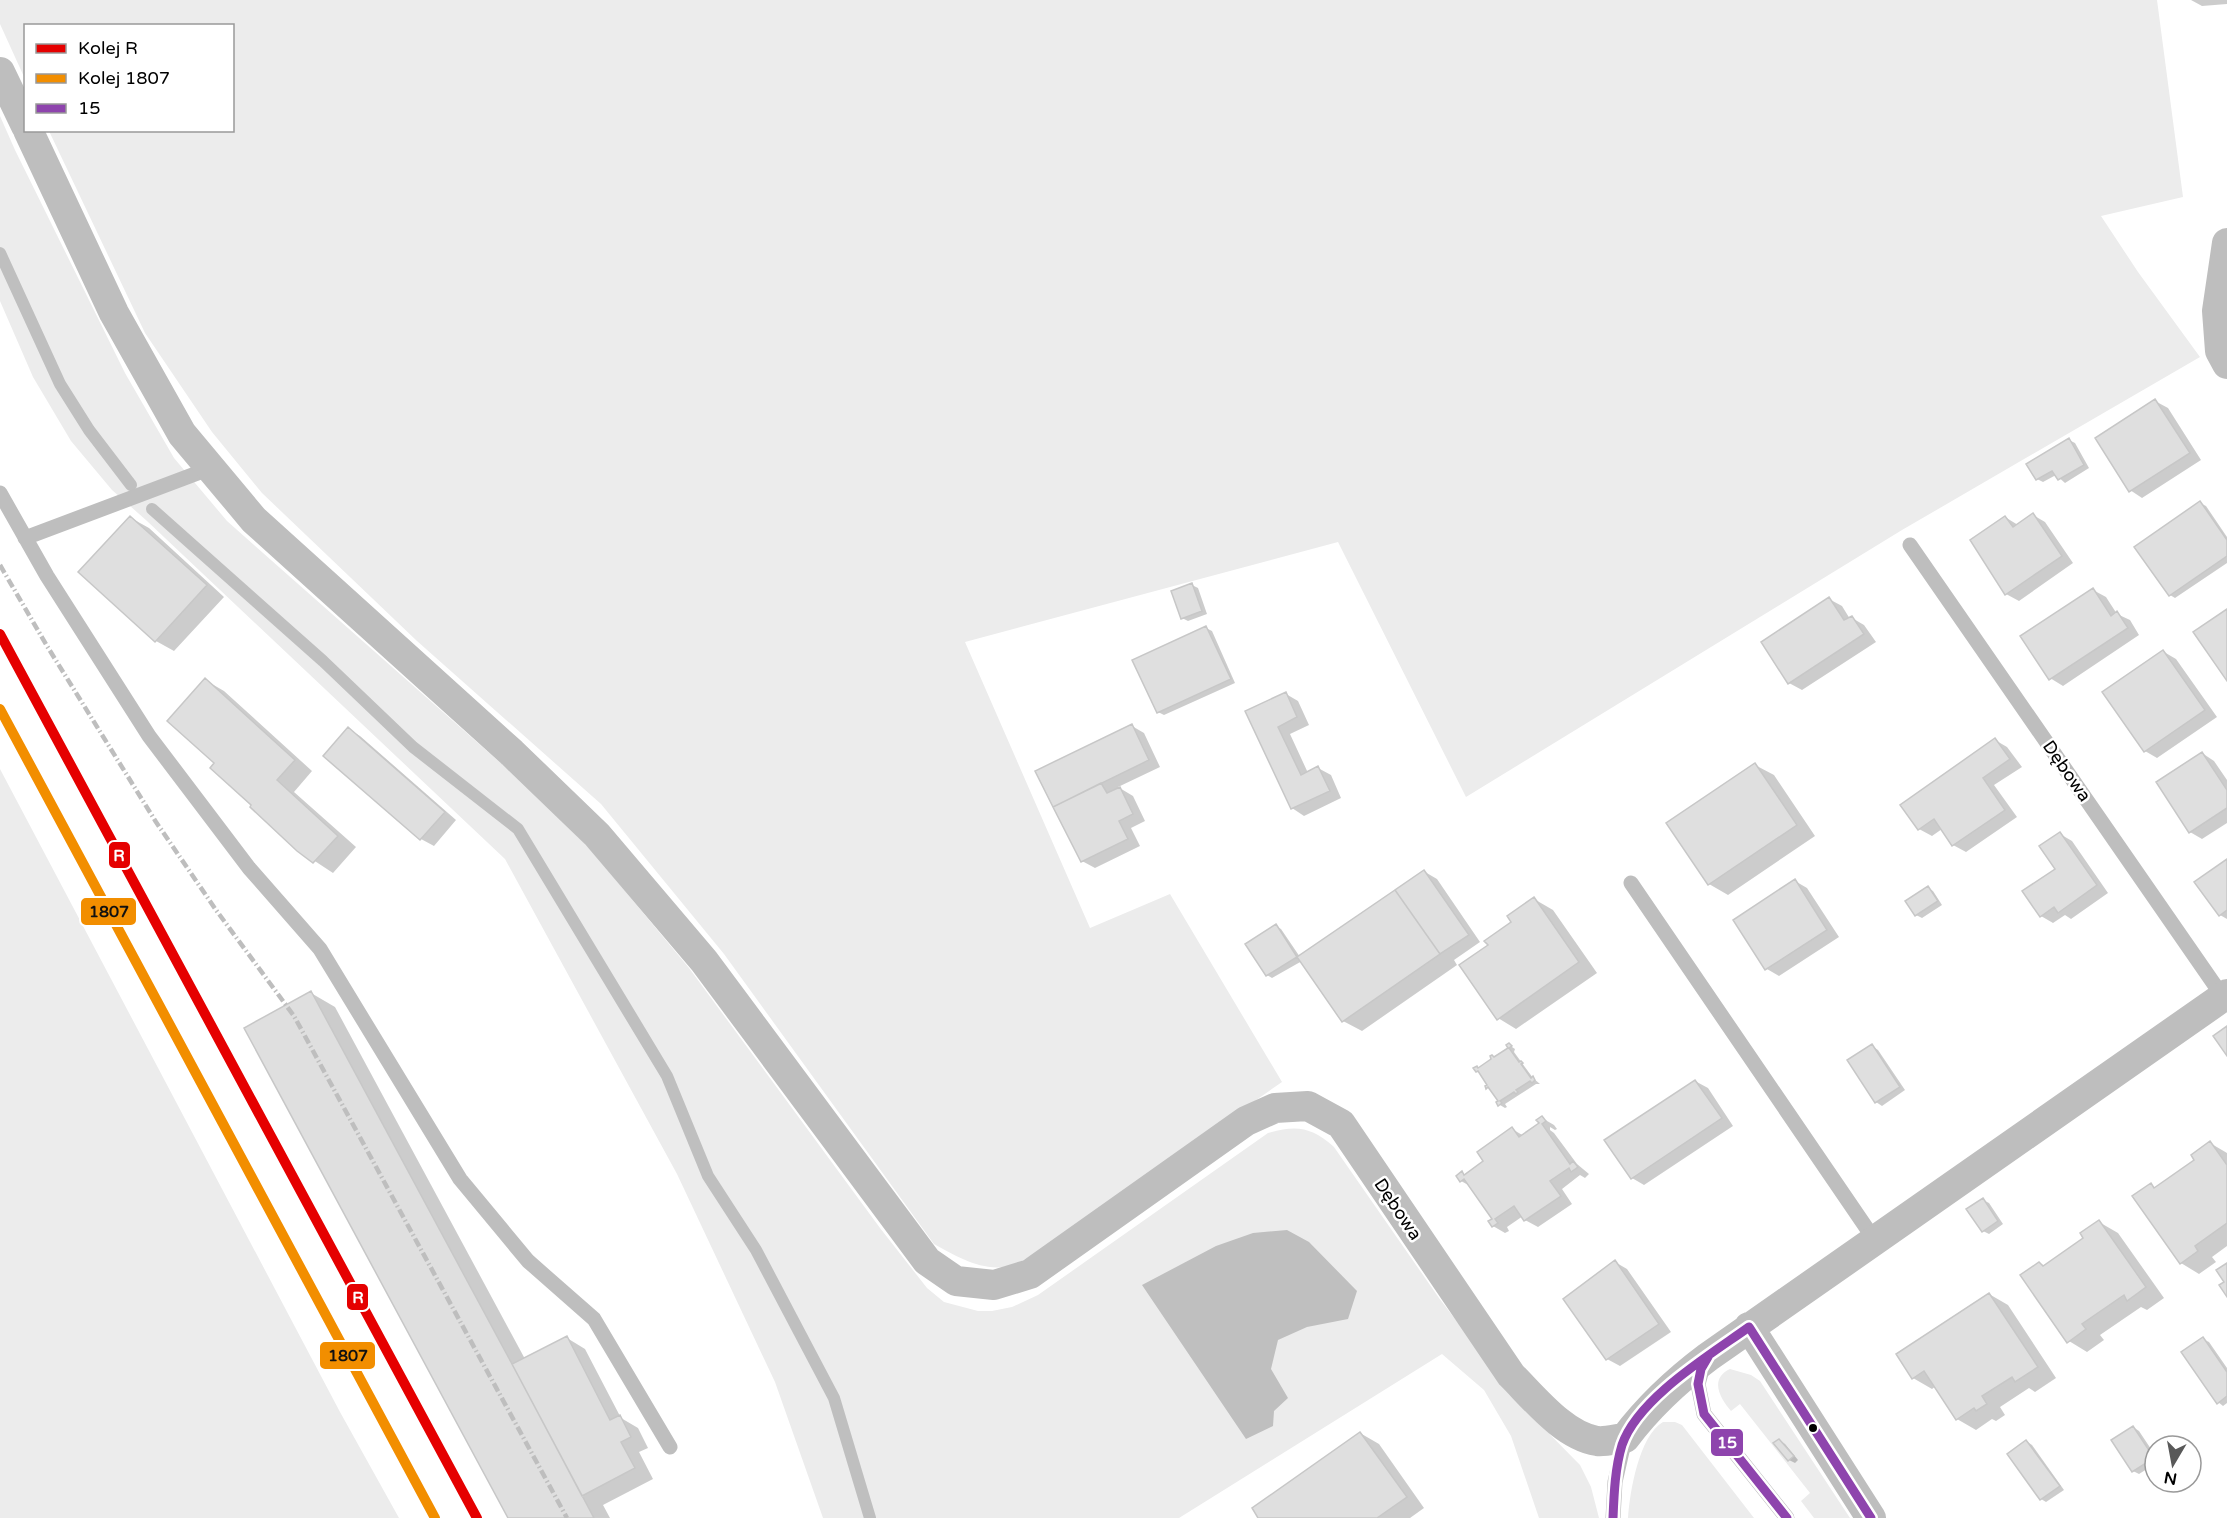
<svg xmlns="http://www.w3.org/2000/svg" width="2227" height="1518" font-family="'Varela Round',sans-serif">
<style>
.green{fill:#ececec}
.water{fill:#bfbfbf}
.shadow{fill:#0003}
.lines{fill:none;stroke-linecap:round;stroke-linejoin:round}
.stream{stroke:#bfbfbf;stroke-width:12}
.building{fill:#dfdfdf;stroke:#c7c7c7;stroke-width:1.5}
.service{stroke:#bebebe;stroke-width:15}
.minor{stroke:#bebebe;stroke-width:30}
.rail{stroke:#bebebe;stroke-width:4.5;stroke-dasharray:9 3 1.5 3;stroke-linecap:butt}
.bus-1-casing{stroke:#fff;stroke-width:14}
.bus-1{stroke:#8e44ad;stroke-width:9}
.rail-1-casing{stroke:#fff;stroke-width:15}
.rail-2-casing{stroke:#fff;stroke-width:15}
.rail-1{stroke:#e50000;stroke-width:10}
.rail-2{stroke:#f28e00;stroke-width:10}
.bus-dot{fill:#000;stroke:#fff;stroke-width:2}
.labels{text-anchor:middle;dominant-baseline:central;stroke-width:5;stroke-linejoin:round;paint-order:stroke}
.street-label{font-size:18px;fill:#000;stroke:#fff}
.line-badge{stroke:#fff;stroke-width:2}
.badge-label{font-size:16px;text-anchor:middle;font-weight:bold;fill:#fff}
.pale-badge-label{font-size:16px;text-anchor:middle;font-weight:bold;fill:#111}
</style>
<rect width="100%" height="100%" fill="#fff"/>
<path class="green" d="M0,0H2157L2183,197L2101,216L2138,272L2200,357L1902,530L1466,797L1338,542L965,642L1090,928L1170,894L1282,1082L1052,1242C1040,1249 1028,1259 1015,1264C987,1275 958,1257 934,1244L724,954L601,804L417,641L262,493L212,432L145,333L49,131L232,130V26H26L25,79L0,24Z
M0,116L15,150L125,373L174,458L227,521L521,781L590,849L689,968L880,1228L927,1288L944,1302L978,1311H992L1012,1307L1038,1295L1268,1133C1297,1125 1311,1127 1334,1147L1439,1298L1518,1402L1580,1465L1591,1487L1599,1518H1539L1511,1436L1484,1390L1442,1354L1179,1518H823L775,1382L677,1174L505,859L147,521L112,490L71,441L33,377L0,301Z
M0,769L340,1412L399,1518H0Z
M1730,1369L1751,1375L1760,1381L1850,1518H1814L1801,1501L1810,1493L1740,1404L1731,1411C1720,1398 1709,1379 1730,1369Z
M1663,1422H1675L1682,1425L1754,1518H1628C1630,1491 1639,1436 1663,1422Z"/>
<path class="water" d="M1287,1230L1309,1242L1357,1291L1348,1319L1307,1327L1278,1340L1271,1369L1288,1398L1274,1411L1273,1426L1246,1439L1142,1285L1216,1246L1253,1233Z"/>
<path class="shadow" d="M2191,0H2227V4L2202,6Z
M2155,401L2168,408L2201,460L2142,498L2130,490Z
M2069,440L2075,443L2089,468L2065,483L2056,475L2043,482L2037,479Z
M2200,503L2206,506L2227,537V563L2175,598L2170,595Z
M2033,515L2045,522L2073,563L2019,601L2006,594L2005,517L2018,525Z
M131,518L149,528L224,597L174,651L156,641Z
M1192,585L1198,588L1207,614L1188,621L1182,618Z
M2093,590L2106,597L2117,614L2130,620L2139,635L2063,686L2050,678Z
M1829,599L1842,606L1850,619L1852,618L1864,625L1876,642L1802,690L1789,683Z
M1206,628L1212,631L1235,683L1164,715L1158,712Z
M2164,652L2176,659L2217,717L2157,758L2145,751Z
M205,680L224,691L312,771L294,792L356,847L333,873L298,850L252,805L217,763Z
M1286,694L1298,701L1309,725L1290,734L1308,773L1318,768L1331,775L1341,798L1304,816L1292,808L1247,712Z
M1132,726L1144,733L1160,767L1118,787L1133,796L1145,821L1131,828L1140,846L1095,868L1082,861L1037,772Z
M348,729L360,736L456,820L434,846L421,839L325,755Z
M1995,740L2007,747L2022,767L1994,785L2017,817L1966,852L1953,845L1942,829L1932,836L1919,829L1903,805Z
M2202,753L2214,761L2227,780V823L2202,839L2190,832Z
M1755,765L1774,775L1815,836L1728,895L1709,884Z
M2060,834L2072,841L2108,893L2071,919L2065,915L2053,923L2041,916L2057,870Z
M2227,861V919L2220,915Z
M1425,872L1437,879L1480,942L1454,960L1457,965L1362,1031L1343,1021L1302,961L1272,978L1267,975L1276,926L1281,929L1300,957Z
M1795,881L1807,888L1839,937L1779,976L1767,969Z
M1928,888L1933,891L1942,905L1922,918L1916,915Z
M1534,899L1553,910L1597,973L1516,1029L1498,1018L1490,946Z
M311,993L335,1007L525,1359L567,1338L585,1349L621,1418L638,1428L648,1448L639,1452L653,1479L603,1505L610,1518H510Z
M1509,1045L1515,1049L1514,1052L1533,1078L1540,1084H1536L1522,1093L1505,1104L1507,1107L1505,1108L1500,1105L1498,1102L1500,1101L1482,1074L1477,1071L1510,1048Z
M1872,1046L1878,1050L1905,1090L1882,1106L1876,1102Z
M1695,1081L1708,1088L1733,1126L1644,1185L1632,1178Z
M1542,1118L1554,1125L1557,1129L1555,1130L1550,1127V1130L1554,1133L1577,1164L1589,1174L1585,1178L1580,1175L1562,1189L1572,1204L1538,1227L1525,1220L1523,1216L1507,1227L1509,1231L1505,1233L1493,1226L1494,1219L1470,1186L1461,1181L1462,1173L1466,1175L1485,1162L1512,1129L1524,1136L1541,1124Z
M2210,1143L2227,1153V1246L2212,1257L2216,1262L2199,1274L2181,1263L2151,1185L2156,1188L2197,1160Z
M1983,1200L1989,1203L2003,1224L1989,1234L1983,1231Z
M2099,1222L2118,1233L2164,1298L2147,1310L2141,1307L2100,1335L2104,1340L2087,1352L2069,1341L2039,1263L2045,1266L2085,1238Z
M1615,1262L1627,1269L1671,1332L1620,1366L1607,1359Z
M1989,1294L2008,1305L2056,1378L2035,1392L2029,1388L2000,1407L2005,1415L1996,1421L1992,1419L1976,1430L1957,1419L1936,1386L1932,1389L1913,1378Z
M2203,1339L2209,1342L2227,1368V1403L2223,1406L2218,1402Z
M2133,1427L2139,1431L2155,1455V1464L2139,1474L2133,1471Z
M1360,1433L1379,1444L1424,1508L1410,1518H1260Z
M1779,1440L1785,1444L1798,1460L1795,1463L1789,1460L1775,1444Z
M2026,1441L2032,1445L2064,1490L2046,1502L2041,1499Z"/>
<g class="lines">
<path class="stream" d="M0,253L60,384L89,430L131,485
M152,509L323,661L413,747L518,829L667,1076L708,1176L756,1250L834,1398L870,1518"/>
</g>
<path class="building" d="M2155,399L2190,453L2129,492L2095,438Z
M2069,438L2084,465L2058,480L2052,471L2036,480L2026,464Z
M2200,501L2227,540V556L2169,596L2134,547Z
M2033,513L2062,556L2005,595L1970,540L2005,516L2013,527Z
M130,516L207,585L155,642L78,572Z
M1192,583L1202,611L1181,619L1171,591Z
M2093,588L2111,616L2117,611L2128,628L2049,680L2020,636Z
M1829,597L1844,620L1852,616L1864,634L1788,684L1761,642Z
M2227,609V681L2193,632Z
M1206,626L1231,679L1157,713L1132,660Z
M2163,650L2205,710L2144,752L2102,692Z
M205,678L295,760L277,780L338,836L313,863L297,851L250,807L251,805L210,768L214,763L167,721Z
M1286,692L1297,717L1278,727L1301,775L1318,766L1330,791L1291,809L1245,711Z
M1132,724L1149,760L1053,807L1035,771Z
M348,727L445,812L420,840L323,756Z
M1995,738L2010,759L1983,778L2005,810L1952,846L1934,819L1918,830L1900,805Z
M2202,752L2227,790V808L2189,833L2156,782Z
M1755,763L1797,825L1708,885L1666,823Z
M1101,783L1107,793L1120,787L1133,814L1119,821L1128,839L1081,862L1053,807Z
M2060,832L2097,885L2058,913L2054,907L2040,917L2022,891L2055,869L2039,846Z
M2227,859V910L2219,916L2194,882Z
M1424,870L1469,935L1440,954L1395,890Z
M1795,879L1827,930L1765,970L1733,920Z
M1928,886L1938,901L1915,916L1905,901Z
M1395,890L1440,954L1342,1022L1297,957Z
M1534,897L1579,962L1497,1020L1459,965L1488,945L1484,941L1511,922L1507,916Z
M1276,924L1297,957L1266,976L1245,944Z
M311,991L512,1364L594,1518H508L244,1028Z
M2227,1026V1056L2213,1036Z
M1509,1043L1512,1046L1509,1048L1519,1062L1521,1061L1523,1063L1521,1064L1531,1078L1533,1076L1535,1080L1532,1083L1530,1081L1516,1090L1518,1092L1516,1094L1514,1092L1500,1101L1502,1103L1498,1106L1496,1102L1498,1101L1488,1087L1486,1089L1485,1086L1487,1085L1478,1071L1476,1072L1473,1068L1477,1066L1478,1068L1491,1059L1490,1056L1492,1055L1494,1057L1508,1048L1506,1045Z
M1872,1044L1900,1087L1875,1103L1847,1060Z
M1695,1080L1722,1118L1631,1179L1604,1140Z
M1542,1116L1546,1121L1542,1124L1570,1164L1573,1161L1578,1167L1571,1172L1569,1168L1550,1181L1561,1196L1524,1221L1514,1206L1495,1219L1498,1223L1492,1227L1488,1221L1492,1219L1464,1179L1460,1182L1456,1176L1462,1171L1464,1175L1483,1161L1477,1152L1512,1127L1519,1137L1539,1123L1536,1120Z
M2210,1141L2227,1165V1223L2195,1246L2198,1251L2180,1264L2132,1196L2151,1183L2154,1188L2194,1160L2191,1155Z
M1983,1198L1998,1221L1982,1232L1966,1209Z
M2099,1220L2146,1287L2127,1301L2124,1295L2082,1324L2086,1329L2067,1343L2020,1275L2039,1262L2043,1266L2083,1238L2080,1233Z
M1615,1260L1659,1324L1606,1360L1563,1299Z
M2227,1263V1297L2219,1285L2224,1282L2216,1270Z
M1989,1293L2038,1367L2015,1382L2012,1377L1982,1396L1987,1404L1976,1411L1974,1408L1956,1420L1924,1371L1912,1379L1896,1354Z
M567,1336L610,1420L620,1415L631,1437L621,1442L635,1468L582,1496L512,1364Z
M2203,1337L2227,1372V1396L2217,1404L2181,1352Z
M2133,1426L2154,1458L2132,1472L2111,1440Z
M1360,1432L1407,1497L1377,1518H1258L1252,1508Z
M1779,1439L1794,1456L1788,1461L1773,1443Z
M2026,1440L2060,1486L2040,1500L2007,1454Z"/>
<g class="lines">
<path class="service" d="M0,493L47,576L149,736L249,868L320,949L460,1179L528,1261L594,1319L670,1447
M25,538L211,468
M1910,545L2223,997
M1631,883L1874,1239
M1703,1366L1698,1384L1704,1414L1787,1518
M1613,1518L1615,1482L1625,1438"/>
<path class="minor" d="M0,72L26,126
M28,130L114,313L182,434L254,520L512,753L597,835L704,961L927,1261L956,1281L994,1285L1030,1274L1246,1121L1275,1108L1308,1106L1341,1124L1511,1375C1534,1398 1564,1436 1597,1441C1605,1442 1616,1439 1625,1438C1649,1406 1676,1381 1708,1357L2227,994
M2227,243L2217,311L2220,351L2227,364
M1749,1327L1871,1518"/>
<path class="rail" d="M0,565L47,646L156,822L216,910L294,1016L567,1518"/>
<g class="bus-1-casing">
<path id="bus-1" d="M1708,1357L1701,1369L1698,1384L1704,1414L1787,1518
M1613,1518C1614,1494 1615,1468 1622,1445C1638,1398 1710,1355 1749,1327L1871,1518"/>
</g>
<use href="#bus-1" class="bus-1"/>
<g class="rail-1-casing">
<path id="rail-1" d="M0,634L477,1518"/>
</g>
<g class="rail-2-casing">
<path id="rail-2" d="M0,709L435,1518"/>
</g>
<use href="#rail-1" class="rail-1"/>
<use href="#rail-2" class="rail-2"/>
</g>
<circle class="bus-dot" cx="1813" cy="1428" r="5"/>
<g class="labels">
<g class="street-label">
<text transform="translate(2067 771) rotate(55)">Dębowa</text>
<text transform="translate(1398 1209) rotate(56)">Dębowa</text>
</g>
</g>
<g class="line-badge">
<rect x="108" y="841" width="23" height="28" rx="6" fill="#e50000"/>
<rect x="80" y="897" width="57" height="29" rx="6" fill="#f28e00"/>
<rect x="346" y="1283" width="23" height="28" rx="6" fill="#e50000"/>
<rect x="319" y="1341" width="57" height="29" rx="6" fill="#f28e00"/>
<rect x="1710" y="1428" width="34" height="29" rx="6" fill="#8e44ad"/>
</g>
<g class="badge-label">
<text x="119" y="861">R</text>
<text x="358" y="1303">R</text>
<text x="1727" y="1448">15</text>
</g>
<g class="pale-badge-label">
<text x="109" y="917">1807</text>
<text x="348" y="1361">1807</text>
</g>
<rect x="24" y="24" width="210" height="108" fill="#ffffff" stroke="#999999" stroke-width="1.5"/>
<rect x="36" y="44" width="30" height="9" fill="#e50000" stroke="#999999" stroke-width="1.5"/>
<text x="78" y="54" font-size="18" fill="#000000">Kolej R</text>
<rect x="36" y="74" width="30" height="9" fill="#f28e00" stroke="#999999" stroke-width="1.5"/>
<text x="78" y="84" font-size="18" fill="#000000">Kolej 1807</text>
<rect x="36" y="104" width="30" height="9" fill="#8e44ad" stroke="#999999" stroke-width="1.5"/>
<text x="78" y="114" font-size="18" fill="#000000">15</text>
<g transform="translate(2173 1464) rotate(190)"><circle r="28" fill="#ffffff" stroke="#999999" stroke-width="1.5"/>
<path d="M0-4.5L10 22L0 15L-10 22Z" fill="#595959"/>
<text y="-9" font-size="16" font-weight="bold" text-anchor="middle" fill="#000000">N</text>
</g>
</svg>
